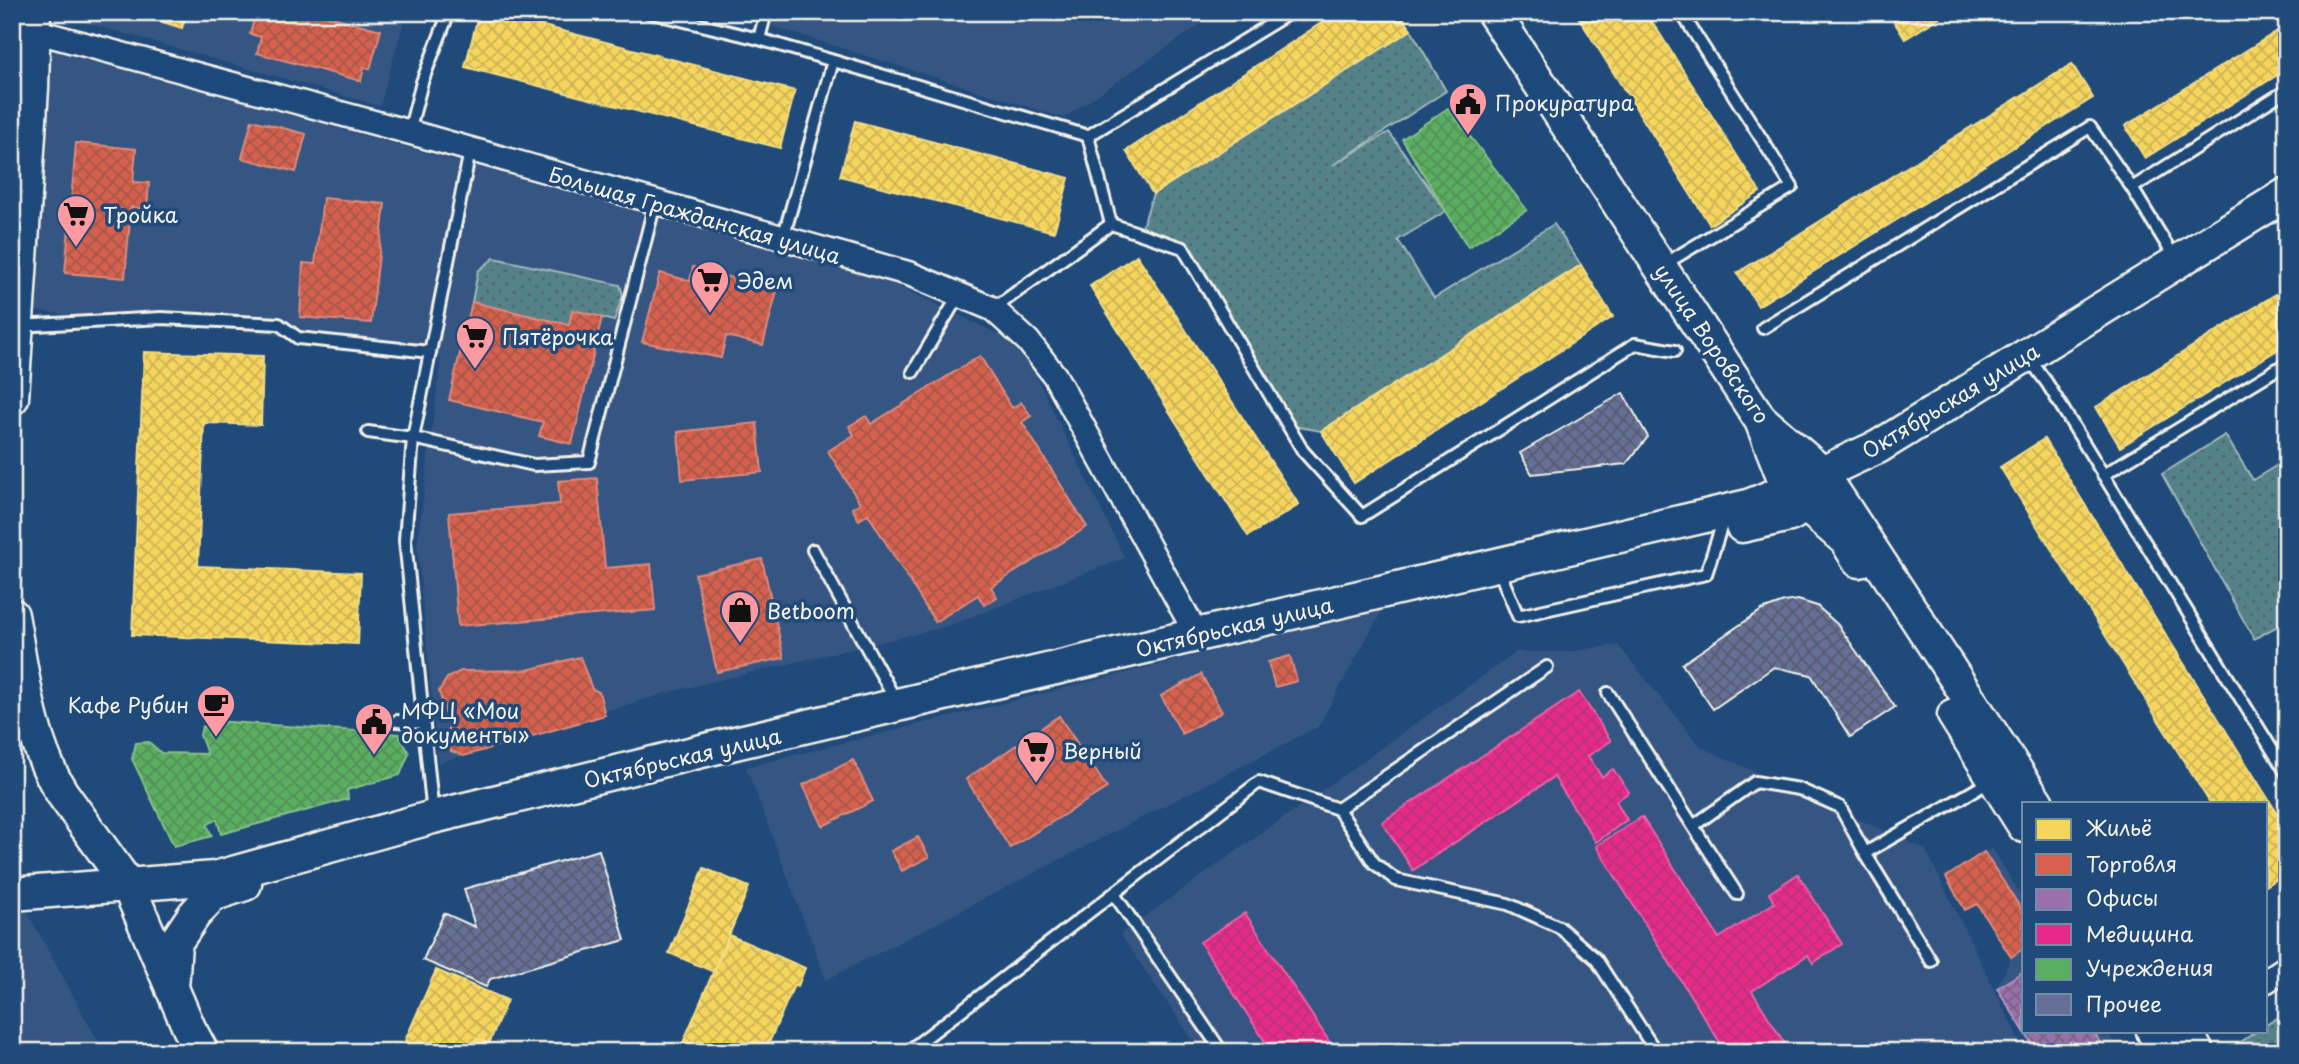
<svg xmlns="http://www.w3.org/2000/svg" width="2299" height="1064" font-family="'Playpen Sans',sans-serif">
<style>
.built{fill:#345583}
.grass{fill:url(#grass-dots);stroke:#a4b9b8;stroke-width:2}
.homes{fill:url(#homes-cross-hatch);stroke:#f5dd86;stroke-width:2}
.shops{fill:url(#shops-cross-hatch);stroke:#df8c7c;stroke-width:2}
.offices{fill:url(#offices-cross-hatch);stroke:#b497bd;stroke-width:2}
.health{fill:url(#health-cross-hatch);stroke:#eb65a6;stroke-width:2}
.public{fill:url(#public-cross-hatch);stroke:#88c28a;stroke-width:2}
.building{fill:url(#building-cross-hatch);stroke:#f4f1e8;stroke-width:2}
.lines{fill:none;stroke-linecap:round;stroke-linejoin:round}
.lane-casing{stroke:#f4f1e8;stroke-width:16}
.street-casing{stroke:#f4f1e8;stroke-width:28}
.secondary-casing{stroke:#f4f1e8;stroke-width:37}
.lane{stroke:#1f4a7a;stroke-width:10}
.street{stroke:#1f4a7a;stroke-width:23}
.secondary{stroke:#1f4a7a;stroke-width:32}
.labels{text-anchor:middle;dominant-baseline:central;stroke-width:7;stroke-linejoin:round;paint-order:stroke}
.poi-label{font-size:21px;fill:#f4f1e8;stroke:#1f4a7a;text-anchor:start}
.street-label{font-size:21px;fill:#f4f1e8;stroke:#1f4a7a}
</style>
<defs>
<pattern id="grass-dots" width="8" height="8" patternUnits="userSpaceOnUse" patternTransform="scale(1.75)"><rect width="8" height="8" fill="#558189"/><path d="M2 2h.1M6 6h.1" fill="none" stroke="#50676b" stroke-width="1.8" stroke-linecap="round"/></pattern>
<pattern id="homes-cross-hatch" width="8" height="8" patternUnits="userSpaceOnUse" patternTransform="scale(1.75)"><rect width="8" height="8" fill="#f6d55c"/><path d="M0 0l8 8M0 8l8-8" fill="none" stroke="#cbb256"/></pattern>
<pattern id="shops-cross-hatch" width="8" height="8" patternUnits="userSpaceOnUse" patternTransform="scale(1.75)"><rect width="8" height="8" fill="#d6604d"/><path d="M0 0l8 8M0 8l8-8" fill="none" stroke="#a5584b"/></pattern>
<pattern id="offices-cross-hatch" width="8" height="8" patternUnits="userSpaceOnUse" patternTransform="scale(1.75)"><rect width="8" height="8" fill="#9970ab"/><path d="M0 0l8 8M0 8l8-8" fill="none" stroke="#796083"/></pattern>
<pattern id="health-cross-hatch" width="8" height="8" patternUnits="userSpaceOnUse" patternTransform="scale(1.75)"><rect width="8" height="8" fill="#e7298a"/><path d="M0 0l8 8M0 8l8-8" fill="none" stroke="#b83276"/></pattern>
<pattern id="public-cross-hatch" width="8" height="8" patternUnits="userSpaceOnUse" patternTransform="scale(1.75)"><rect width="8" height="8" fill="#5aae61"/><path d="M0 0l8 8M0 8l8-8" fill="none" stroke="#558f59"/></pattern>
<pattern id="building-cross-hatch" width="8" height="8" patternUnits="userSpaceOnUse" patternTransform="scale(1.75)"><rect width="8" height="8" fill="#656f97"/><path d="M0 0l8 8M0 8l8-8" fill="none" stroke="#575c6e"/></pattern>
</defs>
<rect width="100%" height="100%" fill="#1f4a7a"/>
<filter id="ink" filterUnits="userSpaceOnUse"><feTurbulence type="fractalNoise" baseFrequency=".0143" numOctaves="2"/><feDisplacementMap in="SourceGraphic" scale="14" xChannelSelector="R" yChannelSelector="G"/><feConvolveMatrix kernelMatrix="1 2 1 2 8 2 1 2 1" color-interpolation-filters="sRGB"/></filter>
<g filter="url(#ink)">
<path class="built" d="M55,12H401L406,14L380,106L55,14Z
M776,12H1219L1064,118L771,26Z
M55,50L884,279L1021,345L1125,558L945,627L669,692L438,763L417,545L441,356L243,331L24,310L32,88Z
M1383,609L1318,727L826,980L746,767Z
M1618,645L1701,747L1926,850L2025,1052H1201L1120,934L1516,652H1566Z
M1992,848L2024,900V1031H2107L2120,1052H2037L1997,988L2011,957L1978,904L1965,910L1946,877Z
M12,884L104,1052H12Z"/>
<path class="grass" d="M1411,30L1446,91L1333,165L1389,132L1446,211L1398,240L1434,298L1554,224L1581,265L1321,431L1287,425L1183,248L1140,234L1153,194Z
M494,258L620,285L623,295L614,321L573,310L569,325L472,302L478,271Z
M2225,435L2253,480L2287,459V621L2254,639L2162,474Z
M2287,1012V1052H2226L2257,1031H2266V1025Z"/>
<path class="homes" d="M130,12H187L182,28Z
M479,12H489L795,91L780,148L465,67Z
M1338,12H1400L1411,30L1153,194L1126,151Z
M1575,12H1646L1760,192L1710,225Z
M1888,12H1948L1905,39Z
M2287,25V69L2145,158L2125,126Z
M2072,64L2093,98L1758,306L1737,273Z
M855,121L1069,178L1054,232L840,176Z
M1137,255L1299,505L1248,536L1090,286Z
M1581,265L1613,317L1354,483L1321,431Z
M2287,287V344L2120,447L2096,407Z
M144,352L263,356L261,425L204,423L198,566L361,573L358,644L132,635Z
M2044,439L2287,829V873L2266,886V803H2210L2000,467Z
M704,868L749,887L714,972L669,953Z
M729,935L805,968L798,986L794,985L765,1052H679Z
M436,970L507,1000L489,1044L476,1038L470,1052H400Z
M476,1038L489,1044L508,1052H470Z"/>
<path class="shops" d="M256,12H313L381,30L370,69L364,67L361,81L257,53L261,37L250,34Z
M252,120L306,134L296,172L242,158Z
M76,143L136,149L133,182L149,183L147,209L131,207L125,278L65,273Z
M323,198L385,204L371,323L300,317L303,263L315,264Z
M693,267L777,291L763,345L726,336L721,358L642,342L660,273L690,281Z
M472,302L569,325L572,310L602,317L572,444L539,436L543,422L449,400Z
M980,356L1012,408L1021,402L1031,416L1022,422L1087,527L991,587L997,597L984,605L978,595L935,622L868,514L859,520L852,508L860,503L828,451L854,435L849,426L866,416L871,424Z
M757,423L762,472L682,480L678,432Z
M597,478L605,568L651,564L655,610L458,626L449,513L560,504L558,481Z
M762,559L784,658L717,672L695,574Z
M1290,656L1297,681L1275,687L1268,662Z
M580,657L592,689L599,692L605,715L464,756L451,751L444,739L449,726L439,691L447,678L461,671L527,670Z
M1201,674L1222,712L1182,734L1161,696Z
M1059,716L1107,788L1010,848L966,779Z
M853,760L873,801L823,826L803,785Z
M918,837L929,857L902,871L891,851Z
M1984,852L2024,913V948L2011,957L1977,904L1965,910L1946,877Z"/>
<path class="offices" d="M2024,971V1031H2093L2106,1052H2037L1997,988Z"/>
<path class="health" d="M1579,692L1611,741L1588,756L1602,777L1613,769L1629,792L1616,801L1627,820L1596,842L1554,777L1413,870L1382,822Z
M1642,817L1719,938L1774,903L1769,893L1798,874L1842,944L1813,963L1808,955L1752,991L1790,1052H1726L1596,846Z
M1245,913L1336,1052H1272L1200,942Z"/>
<path class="public" d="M1448,108L1527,210L1468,247L1402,139Z
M216,721L399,734L409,753L400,775L347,790L348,799L221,834L217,819L207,825L212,836L174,846L132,759L136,743L149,742L161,753L207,754L200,735L202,727Z"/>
<path class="building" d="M1623,393L1648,437L1626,464L1532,474L1520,453Z
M1798,600L1817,606L1838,625L1895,707L1850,737L1811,675L1774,667L1713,709L1682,664L1762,610L1784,602Z
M599,850L625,940L490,979L486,987L423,960L444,913L475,927L464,889Z"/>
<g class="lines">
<g class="lane-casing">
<path id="lane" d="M648,12L759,39L1088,136L1291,12
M759,39L766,12
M409,132L422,82L449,12
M1088,136L1111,224
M470,151L413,438L534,465L589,462L655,203
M2278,202L2287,218
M783,238L833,61
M2176,260L2132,188L2287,90
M1663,265L1792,187L1681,12
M993,309L1111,224L1183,248L1303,451L1362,516L1635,344L1675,351
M18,326L161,318L279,324L298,338L430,352
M1763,328L2090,127L2132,188
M2028,357L2047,383L2287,774
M913,372L959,295
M368,432L413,438L405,540L433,815
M2103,475L2287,363
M813,550L896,701
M1498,568L1518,616L1706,574L1725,515
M1547,667L1338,809L1374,863L1396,880L1508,904L1559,927L1596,959L1656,1052
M1608,693L1693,826
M397,721L423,723
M1865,853L1931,961
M1114,894L1222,1052
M1737,894L1693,826L1755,782L1799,789L1840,807L1865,853L1991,781
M907,1052L1259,782L1338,809"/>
</g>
<g class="street-casing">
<path id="street" d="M20,27L409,132L910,274L993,309L1028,341L1055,376L1197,635
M2266,981L2287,967"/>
</g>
<g class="secondary-casing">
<path id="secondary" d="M1493,12L1760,419L1821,472L2037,803
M12,398L32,88L34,12
M1762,423L1789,491L1846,540L1859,561
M1742,526L1790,515L1830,491
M12,615C23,675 29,741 62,793L128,885L189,1028L202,1052
M1954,715L2024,826
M12,894L215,878L433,817L718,747L1748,506C1793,489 1834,466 1878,447L2287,194
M172,989L175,943L194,915L212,895L245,884
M2153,1031L2166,1052
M2186,1031L2197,1052"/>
</g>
<use href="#lane" class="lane"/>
<use href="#street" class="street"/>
<use href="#secondary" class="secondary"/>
</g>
</g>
<defs>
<g id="civic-pin" transform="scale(2.0125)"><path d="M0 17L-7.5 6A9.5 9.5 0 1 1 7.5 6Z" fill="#ff9aa2" stroke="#1f4a7a"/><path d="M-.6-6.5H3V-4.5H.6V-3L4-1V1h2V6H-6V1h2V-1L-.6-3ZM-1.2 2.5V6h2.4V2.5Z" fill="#111"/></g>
<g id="supermarket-pin" transform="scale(2.0125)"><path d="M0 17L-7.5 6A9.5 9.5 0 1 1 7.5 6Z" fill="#ff9aa2" stroke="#1f4a7a"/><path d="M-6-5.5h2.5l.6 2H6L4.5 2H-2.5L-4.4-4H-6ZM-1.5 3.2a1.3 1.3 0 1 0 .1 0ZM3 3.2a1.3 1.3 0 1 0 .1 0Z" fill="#111"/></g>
<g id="shop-pin" transform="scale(2.0125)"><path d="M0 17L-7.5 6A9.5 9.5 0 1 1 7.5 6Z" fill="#ff9aa2" stroke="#1f4a7a"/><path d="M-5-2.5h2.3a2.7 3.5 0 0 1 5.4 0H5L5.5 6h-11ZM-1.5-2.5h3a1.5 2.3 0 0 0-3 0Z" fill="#111"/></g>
<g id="cafe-pin" transform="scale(2.0125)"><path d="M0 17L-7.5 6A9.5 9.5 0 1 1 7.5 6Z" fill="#ff9aa2" stroke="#1f4a7a"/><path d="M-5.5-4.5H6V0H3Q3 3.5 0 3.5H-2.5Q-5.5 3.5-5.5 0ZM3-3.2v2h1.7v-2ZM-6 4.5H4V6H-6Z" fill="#111"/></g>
</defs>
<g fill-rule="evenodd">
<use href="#civic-pin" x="1468" y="102"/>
<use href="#supermarket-pin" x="76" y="214"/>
<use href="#supermarket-pin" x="710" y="280"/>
<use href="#supermarket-pin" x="475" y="336"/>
<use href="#shop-pin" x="740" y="610"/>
<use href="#cafe-pin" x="216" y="704"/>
<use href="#civic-pin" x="374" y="722"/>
<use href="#supermarket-pin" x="1036" y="750"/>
</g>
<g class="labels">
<g class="poi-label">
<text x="1495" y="102">Прокуратура</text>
<text x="103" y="214">Тройка</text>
<text x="737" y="280">Эдем</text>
<text x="502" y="336">Пятёрочка</text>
<text x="767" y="610">Betboom</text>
<text x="189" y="704" text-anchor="end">Кафе Рубин</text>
<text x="401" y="710">МФЦ «Мои<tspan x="401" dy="24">документы»</tspan></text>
<text x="1063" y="750">Верный</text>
</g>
<g class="street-label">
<text transform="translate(695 214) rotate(16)">Большая Гражданская улица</text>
<text transform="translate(1713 343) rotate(56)">улица Воровского</text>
<text transform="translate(1950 400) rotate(-31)">Октябрьская улица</text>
<text transform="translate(1234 626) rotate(-13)">Октябрьская улица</text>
<text transform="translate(682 757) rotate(-13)">Октябрьская улица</text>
</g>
</g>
<rect width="2299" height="1064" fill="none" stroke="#1f4a7a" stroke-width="42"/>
<rect x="21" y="21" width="2257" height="1022" fill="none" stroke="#f4f1e8" stroke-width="2.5" filter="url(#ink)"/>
<rect x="2022" y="802" width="245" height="231" fill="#1f4a7a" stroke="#748da6" stroke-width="2"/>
<rect x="2036" y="819" width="35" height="21" fill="#f6d55c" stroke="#748da6" stroke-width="2"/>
<text x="2086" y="836" font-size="21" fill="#f4f1e8">Жильё</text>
<rect x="2036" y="854" width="35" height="21" fill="#d6604d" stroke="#748da6" stroke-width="2"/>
<text x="2086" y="872" font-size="21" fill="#f4f1e8">Торговля</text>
<rect x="2036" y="889" width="35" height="21" fill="#9970ab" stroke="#748da6" stroke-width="2"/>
<text x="2086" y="906" font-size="21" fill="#f4f1e8">Офисы</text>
<rect x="2036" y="924" width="35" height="21" fill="#e7298a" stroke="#748da6" stroke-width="2"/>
<text x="2086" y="942" font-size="21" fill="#f4f1e8">Медицина</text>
<rect x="2036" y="959" width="35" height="21" fill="#5aae61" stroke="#748da6" stroke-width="2"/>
<text x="2086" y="976" font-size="21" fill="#f4f1e8">Учреждения</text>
<rect x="2036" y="994" width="35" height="21" fill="#656f97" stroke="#748da6" stroke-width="2"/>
<text x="2086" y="1012" font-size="21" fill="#f4f1e8">Прочее</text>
</svg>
